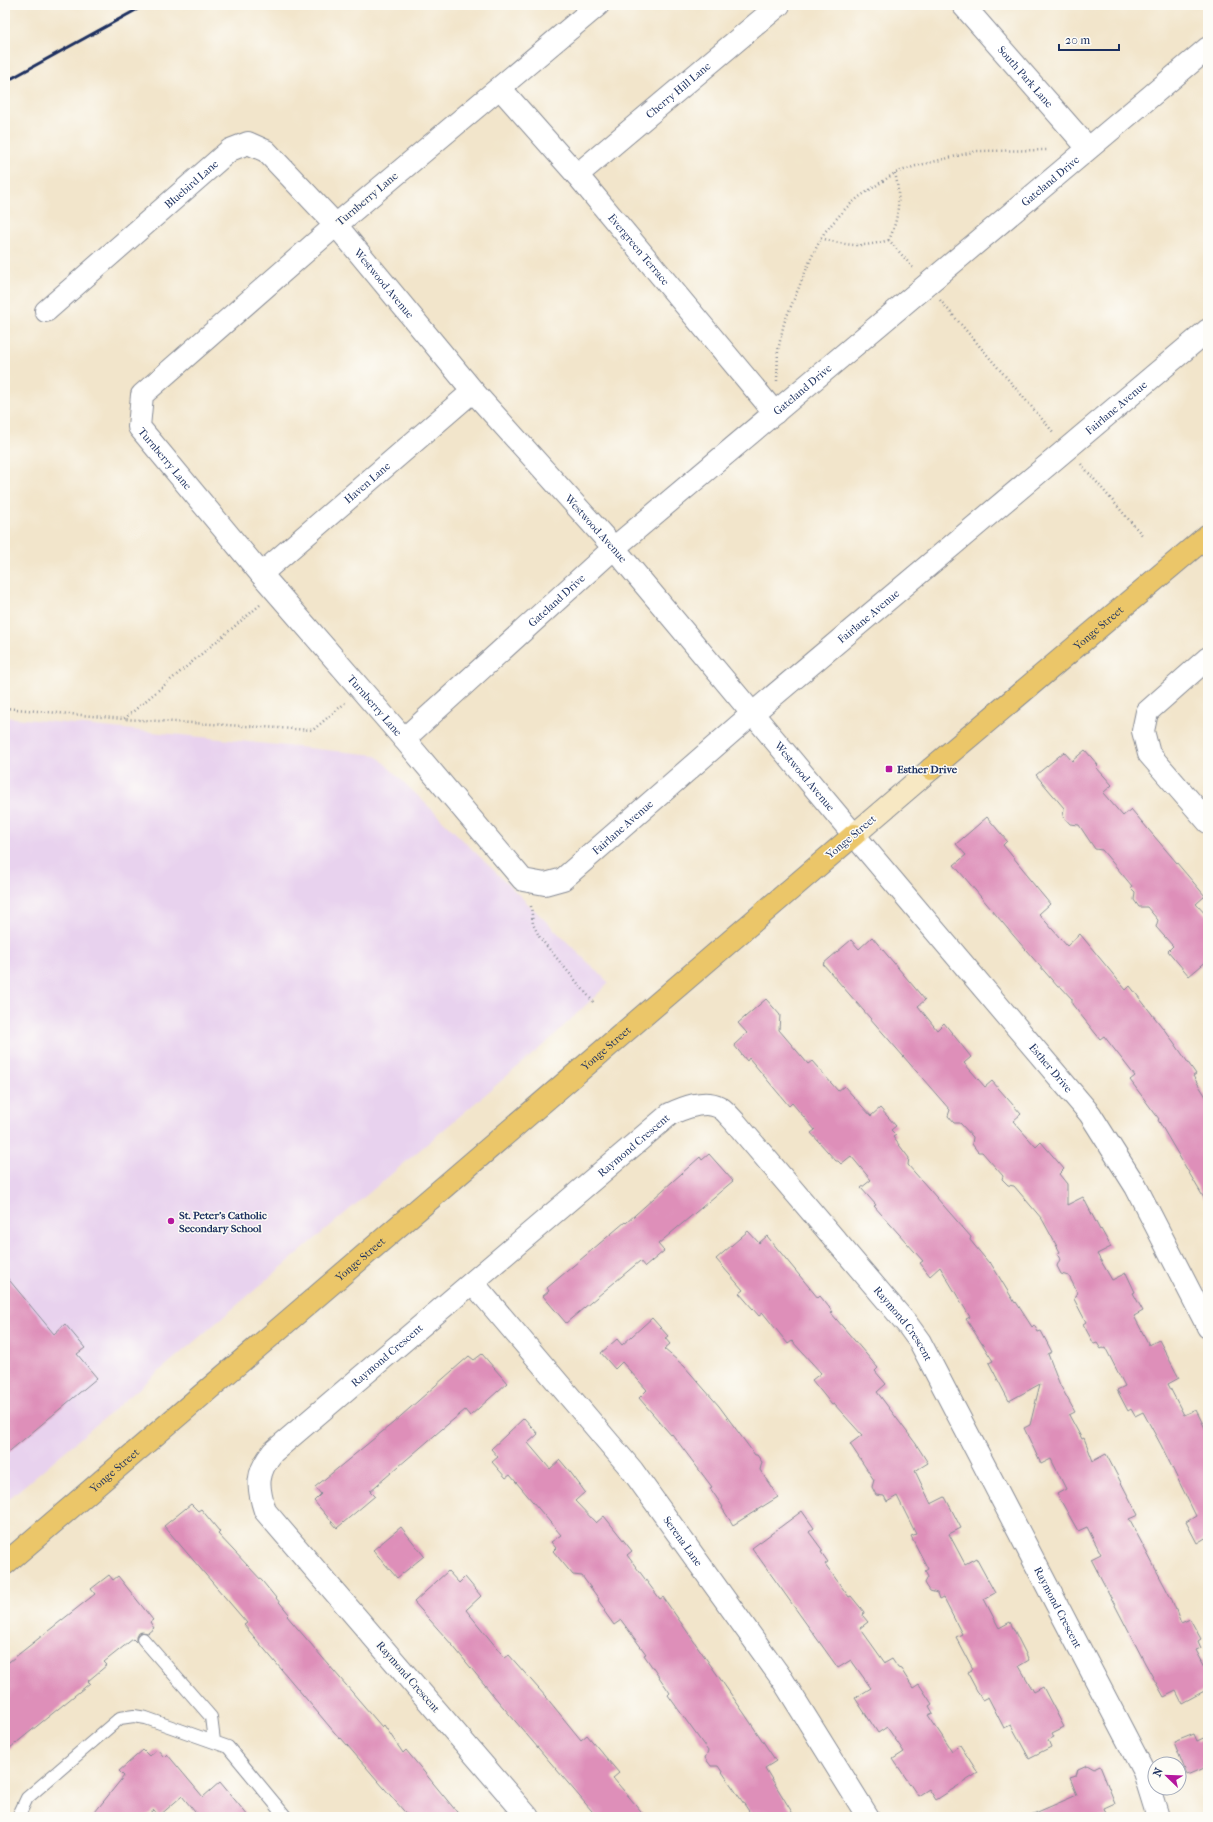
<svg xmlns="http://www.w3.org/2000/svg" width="1213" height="1822" font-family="'IM FELL French Canon',serif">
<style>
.built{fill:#e8d2ee}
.building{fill:#de8fb9}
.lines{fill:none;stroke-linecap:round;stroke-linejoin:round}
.service-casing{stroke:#868a94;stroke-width:14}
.minor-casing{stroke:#868a94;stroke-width:24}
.tertiary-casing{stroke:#868a94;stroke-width:24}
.secondary-casing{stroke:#868a94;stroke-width:24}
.primary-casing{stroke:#868a94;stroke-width:24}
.path{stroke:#868a94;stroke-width:2.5;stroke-dasharray:1 3;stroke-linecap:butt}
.service{stroke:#fff;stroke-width:12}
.minor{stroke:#fff;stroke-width:22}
.tertiary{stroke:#fff;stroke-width:22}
.secondary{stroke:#f7e8c3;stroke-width:22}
.primary{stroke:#ebc669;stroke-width:22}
.rail{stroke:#1b2f5e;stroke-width:3}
.poi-dot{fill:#b5179e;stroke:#fdfcf7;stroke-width:1.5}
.labels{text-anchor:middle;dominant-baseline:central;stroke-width:3;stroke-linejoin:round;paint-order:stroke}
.street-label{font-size:11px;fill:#1b2f5e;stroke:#fdfcf7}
.poi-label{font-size:11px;font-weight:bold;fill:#1b2f5e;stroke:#fdfcf7;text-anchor:start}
</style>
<rect width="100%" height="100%" fill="#fdfcf7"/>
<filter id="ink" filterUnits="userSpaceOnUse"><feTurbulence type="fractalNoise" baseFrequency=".025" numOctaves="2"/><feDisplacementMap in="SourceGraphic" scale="8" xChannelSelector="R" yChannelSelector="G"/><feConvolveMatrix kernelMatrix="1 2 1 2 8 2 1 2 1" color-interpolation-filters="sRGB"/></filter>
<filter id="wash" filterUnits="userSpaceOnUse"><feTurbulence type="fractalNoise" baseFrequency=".012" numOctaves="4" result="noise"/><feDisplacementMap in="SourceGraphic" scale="16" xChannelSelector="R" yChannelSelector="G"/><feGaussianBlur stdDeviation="0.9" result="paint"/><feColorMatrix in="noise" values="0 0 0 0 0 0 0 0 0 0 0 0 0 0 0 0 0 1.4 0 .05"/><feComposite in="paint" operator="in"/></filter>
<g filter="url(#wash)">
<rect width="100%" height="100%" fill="#f2e5cb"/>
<path class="built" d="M5,717L376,755L609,983L547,1042L5,1502Z"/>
<g id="blocks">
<path class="building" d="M1085,750L1098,765L1096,767L1112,785L1103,793L1123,816L1131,809L1205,896L1196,904L1208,917V960L1189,976L1168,951L1173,946L1156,927L1158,920L1147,907H1139L1134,900L1135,892L1131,888L1132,886L1102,850L1095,849L1079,825L1070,824L1063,816L1064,808L1036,775L1064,752L1072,761Z
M987,817L1007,841L1003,845L1027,874L1026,875L1050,904L1039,914L1067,946L1080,934L1126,990L1130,986L1173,1041L1196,1074L1193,1076L1208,1100V1205L1158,1120L1159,1119L1130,1080L1135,1076L1104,1036L1100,1039L1072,1004V999L1061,987H1058L1013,935L954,865L966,855L956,844Z
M872,937L925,1000L918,1006L937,1030L944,1023L971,1057L964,1063L985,1087L992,1081L1021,1114L1013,1121L1036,1147L1041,1142L1064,1169L1059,1174L1067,1184V1205L1083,1197L1100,1230L1101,1229L1111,1247L1097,1254L1112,1280L1126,1273L1135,1292L1133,1293L1143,1311L1134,1316L1149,1345L1159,1340L1179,1378L1168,1384L1184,1415L1196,1410L1208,1434V1539L1207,1537L1197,1543L1186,1522L1196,1516L1161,1445L1143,1412L1135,1416L1131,1409L1128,1411L1117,1390L1125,1386L1105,1347L1101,1349L1097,1343L1094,1344L1083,1324L1086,1322L1074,1299L1077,1292L1069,1276L1061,1274L1057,1266L1060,1259L1057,1254L1060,1252L1042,1219L1014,1186L1008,1185L1002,1179L1003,1176L982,1152H978L972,1144L973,1137L960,1123H954L948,1116L950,1110L823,964L851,940L859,949Z
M766,999L780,1015L779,1030L808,1064L812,1061L838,1091L844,1086L871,1116L880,1108L896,1126L891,1130L896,1135L893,1137L909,1158L908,1165L971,1237L970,1240L989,1263L990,1262L1015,1303L1016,1302L1032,1327L1034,1325L1038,1332L1041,1331L1052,1352L1048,1354L1060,1385L1075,1412L1069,1415L1082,1439L1084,1438L1093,1461L1106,1454L1138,1515L1129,1519L1172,1600L1181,1623L1190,1619L1201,1639L1198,1641L1201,1648L1196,1650L1208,1673V1689L1182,1703L1176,1691L1164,1697L1145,1663L1091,1559L1101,1554L1087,1527L1078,1531L1057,1494L1066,1489L1051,1459L1041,1464L1024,1428L1030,1425L1040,1384L1009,1401L989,1363L993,1361L966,1319L970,1317L940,1267L930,1276L920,1263L923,1261L874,1206L876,1205L861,1188L871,1180L851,1156L841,1164L838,1161H836L811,1133L815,1130L792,1103L789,1106L749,1058L747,1061L734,1045L747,1033L738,1023Z
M709,1154L733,1181L658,1244L664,1251L645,1267L640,1261L566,1323L543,1296L549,1291L547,1288L625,1222L626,1223L700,1157L702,1160Z
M748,1231L759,1243L767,1236L818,1298L820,1296L833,1312L831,1313L878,1368L875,1371L886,1384L877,1392L916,1444L928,1463L915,1471L931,1504L945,1497L961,1528L949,1534L965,1564L976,1558L995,1593L984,1599L999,1628L1010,1622L1029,1660L1019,1666L1034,1692L1043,1687L1064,1727L1052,1733L1054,1737L1048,1740L1051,1747L1029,1758L1011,1725L1004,1728L988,1697L982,1700L967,1672L973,1669L956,1637L962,1634L943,1597L939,1599L937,1593L930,1591L925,1583L928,1577L925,1571L928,1569L911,1536L916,1534L897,1496L887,1502L884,1496L876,1495L872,1487L874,1480L850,1444L862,1435L834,1404L832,1405L812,1380L821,1373L792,1341L788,1344L763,1313L759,1316L739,1293L743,1290L716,1259Z
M5,1275L54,1334L65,1324L85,1348L77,1354L97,1378L5,1455Z
M652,1318L668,1336L665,1338L670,1344L664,1349L684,1366L719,1406L755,1455H757L762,1462L760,1470L778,1497L733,1525L722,1508L723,1507L710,1488L712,1487L672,1434L671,1435L639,1398L647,1390L622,1362L615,1369L601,1353L617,1339L622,1345Z
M482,1354L507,1383L470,1416L465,1410L442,1429L370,1491L375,1496L337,1528L314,1501L321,1494L315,1487L393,1423L469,1356L474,1360Z
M524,1418L538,1434L528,1443L550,1469L560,1460L571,1473L585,1492L575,1501L596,1523L604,1516L632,1551L627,1555L660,1599L663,1597L744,1713L776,1761L765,1768L795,1817H753L718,1766H711L705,1758L708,1751L668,1695L670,1693L644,1655L646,1654L621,1620L614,1625L604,1611L605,1610L598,1600L599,1599L582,1576L573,1575L553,1551L556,1548L551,1542L561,1535L510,1475L506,1478L492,1462L498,1457L491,1449Z
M191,1504L198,1511L201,1509L220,1532L218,1534L263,1582L289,1614L287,1616L298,1629L382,1727L384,1725L403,1753L406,1750L461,1817H409L341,1738L340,1739L244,1625L247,1623L164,1526Z
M802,1511L814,1528L809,1532L823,1551L821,1552L828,1562L825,1564L849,1597L851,1596L864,1612L863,1616L868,1622L860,1628L885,1663L892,1659L898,1668L901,1669L913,1688L919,1684L932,1704L929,1706L933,1713L928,1715L952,1751L960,1745L978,1773L936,1800L929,1789L918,1796L893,1759L904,1752L887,1727L878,1733L855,1698L871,1688L851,1660L838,1668L752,1548Z
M401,1527L424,1556L397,1578L373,1550Z
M448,1571L459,1583L465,1577L481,1596L466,1610L505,1658L509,1655L546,1697L581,1740L587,1735L619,1773L613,1778L646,1817H597L498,1701L453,1646L414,1602Z
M109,1575L113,1580L118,1576L153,1620L150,1622L154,1628L148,1633L142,1632L138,1633L136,1637V1642L133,1639L104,1662L107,1665L88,1681L90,1683L5,1752V1665L95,1594L91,1589Z
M1194,1734L1197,1741L1208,1736V1766L1187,1775L1174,1742Z
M157,1749L164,1757L167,1754L203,1797L220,1782L249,1817H199L182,1796L159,1816L154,1810L147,1816L145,1815L143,1817H91L124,1776L119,1771L143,1750L149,1756Z
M1087,1765L1094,1769L1100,1766L1115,1803L1104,1808L1107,1817H1026L1077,1795L1070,1778L1076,1776L1078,1769Z"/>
</g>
</g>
<g filter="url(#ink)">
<use href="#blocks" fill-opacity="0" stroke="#868a94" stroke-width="1"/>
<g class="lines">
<g class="service-casing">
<path id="service" d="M143,1639L211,1717L214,1741
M18,1817L27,1798L120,1718L134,1716L146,1718L228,1747L286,1817"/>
</g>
<g class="minor-casing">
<g id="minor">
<path id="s1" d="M598,5L336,225L142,395L139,427L261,574L404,739L523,880L545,884L563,879L752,714L1208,330"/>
<path id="s2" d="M963,5L1088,148"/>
<path id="s3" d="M500,88L577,175L775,413"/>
<path id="s4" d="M577,175L779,5"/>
<path id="s5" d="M46,311L230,150L248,143L266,151L336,225L473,391L614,548L854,835"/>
<path id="s6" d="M261,574L473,391"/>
<path d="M1208,658L1147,712L1143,731L1149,754L1208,822"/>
<path id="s7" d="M404,739L614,548L1208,48"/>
<path id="s8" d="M473,1283L632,1470L782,1679L868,1817"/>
<path id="s9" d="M528,1817L265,1511C257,1486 256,1473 273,1452L670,1114C683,1108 704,1099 719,1107C724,1109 730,1117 735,1122L907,1324L920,1342L1144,1772L1158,1817"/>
</g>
</g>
<g class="tertiary-casing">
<g id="tertiary">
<path id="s10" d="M854,835L1090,1114L1136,1187L1208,1327"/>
</g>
</g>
<g class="secondary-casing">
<path id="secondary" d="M854,835L931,769"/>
</g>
<g class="primary-casing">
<g id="primary">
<path id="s11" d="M931,769L1208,535"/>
<path id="s12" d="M5,1564L854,835"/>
</g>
</g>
<path class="path" d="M895,173C901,197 899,218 889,240L914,269
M821,238C847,246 862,248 889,240
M940,300L1054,433
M777,381L778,350L784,323L812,256L824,233L846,208L859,197L895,173L916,166L977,151L1049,150
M1081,464L1143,536
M260,605L124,719L313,730L345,703
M5,708L124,719
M531,906L533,924L540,938L595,1004"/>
<use href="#service" class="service"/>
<use href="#minor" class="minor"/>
<use href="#tertiary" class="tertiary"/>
<use href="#secondary" class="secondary"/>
<use href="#primary" class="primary"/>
<path class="rail" d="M5,82L145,5"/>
</g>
</g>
<g class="poi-dot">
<rect x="885" y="765" width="8" height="8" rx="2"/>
<circle cx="171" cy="1221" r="4"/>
</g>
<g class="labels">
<g class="street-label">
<text stroke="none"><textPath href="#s2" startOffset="95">South Park Lane</textPath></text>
<text stroke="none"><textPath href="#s4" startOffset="132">Cherry Hill Lane</textPath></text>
<text stroke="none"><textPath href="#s7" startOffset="854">Gateland Drive</textPath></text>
<text stroke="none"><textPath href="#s5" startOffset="193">Bluebird Lane</textPath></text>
<text transform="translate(367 199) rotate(-40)">Turnberry Lane</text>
<text stroke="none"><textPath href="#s3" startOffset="213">Evergreen Terrace</textPath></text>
<text stroke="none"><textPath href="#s5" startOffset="461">Westwood Avenue</textPath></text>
<text stroke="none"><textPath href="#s7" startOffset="530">Gateland Drive</textPath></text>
<text stroke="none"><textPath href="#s1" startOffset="1994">Fairlane Avenue</textPath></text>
<text stroke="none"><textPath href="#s1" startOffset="673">Turnberry Lane</textPath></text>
<text stroke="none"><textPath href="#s6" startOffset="140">Haven Lane</textPath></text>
<text stroke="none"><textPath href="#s5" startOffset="785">Westwood Avenue</textPath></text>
<text stroke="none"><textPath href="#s7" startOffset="206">Gateland Drive</textPath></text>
<text stroke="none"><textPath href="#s1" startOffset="1670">Fairlane Avenue</textPath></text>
<text stroke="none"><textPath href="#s11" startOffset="219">Yonge Street</textPath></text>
<text stroke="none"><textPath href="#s1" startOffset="997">Turnberry Lane</textPath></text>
<text stroke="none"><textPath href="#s5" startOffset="1109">Westwood Avenue</textPath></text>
<text stroke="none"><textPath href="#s1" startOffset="1346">Fairlane Avenue</textPath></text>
<text transform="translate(851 837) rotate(-40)">Yonge Street</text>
<text stroke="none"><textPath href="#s12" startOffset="792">Yonge Street</textPath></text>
<text stroke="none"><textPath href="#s10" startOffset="305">Esther Drive</textPath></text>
<text stroke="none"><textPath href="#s9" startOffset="940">Raymond Crescent</textPath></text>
<text stroke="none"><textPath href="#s12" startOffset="468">Yonge Street</textPath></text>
<text stroke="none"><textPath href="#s9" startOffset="1324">Raymond Crescent</textPath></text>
<text stroke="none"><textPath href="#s9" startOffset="616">Raymond Crescent</textPath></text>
<text stroke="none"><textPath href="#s12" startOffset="144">Yonge Street</textPath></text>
<text stroke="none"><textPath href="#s8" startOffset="333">Serena Lane</textPath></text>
<text stroke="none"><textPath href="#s9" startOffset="1648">Raymond Crescent</textPath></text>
<text transform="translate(408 1677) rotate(49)">Raymond Crescent</text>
</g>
<g class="poi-label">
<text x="897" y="769">Esther Drive</text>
<text x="179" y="1215">St. Peter's Catholic<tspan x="179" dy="13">Secondary School</tspan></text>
</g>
</g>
<rect width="1213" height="1822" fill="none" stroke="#fdfcf7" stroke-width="20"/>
<g transform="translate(1167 1776) rotate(293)"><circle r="19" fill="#fdfcf7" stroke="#a3aaba"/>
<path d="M0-3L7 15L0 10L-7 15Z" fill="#b5179e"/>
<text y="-6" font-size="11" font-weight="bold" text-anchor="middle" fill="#1b2f5e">N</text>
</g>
<path d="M1059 44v6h60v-6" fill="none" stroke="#1b2f5e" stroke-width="2"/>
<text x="1065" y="44" font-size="12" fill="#1b2f5e" stroke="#fdfcf7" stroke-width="3" paint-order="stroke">20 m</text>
</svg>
